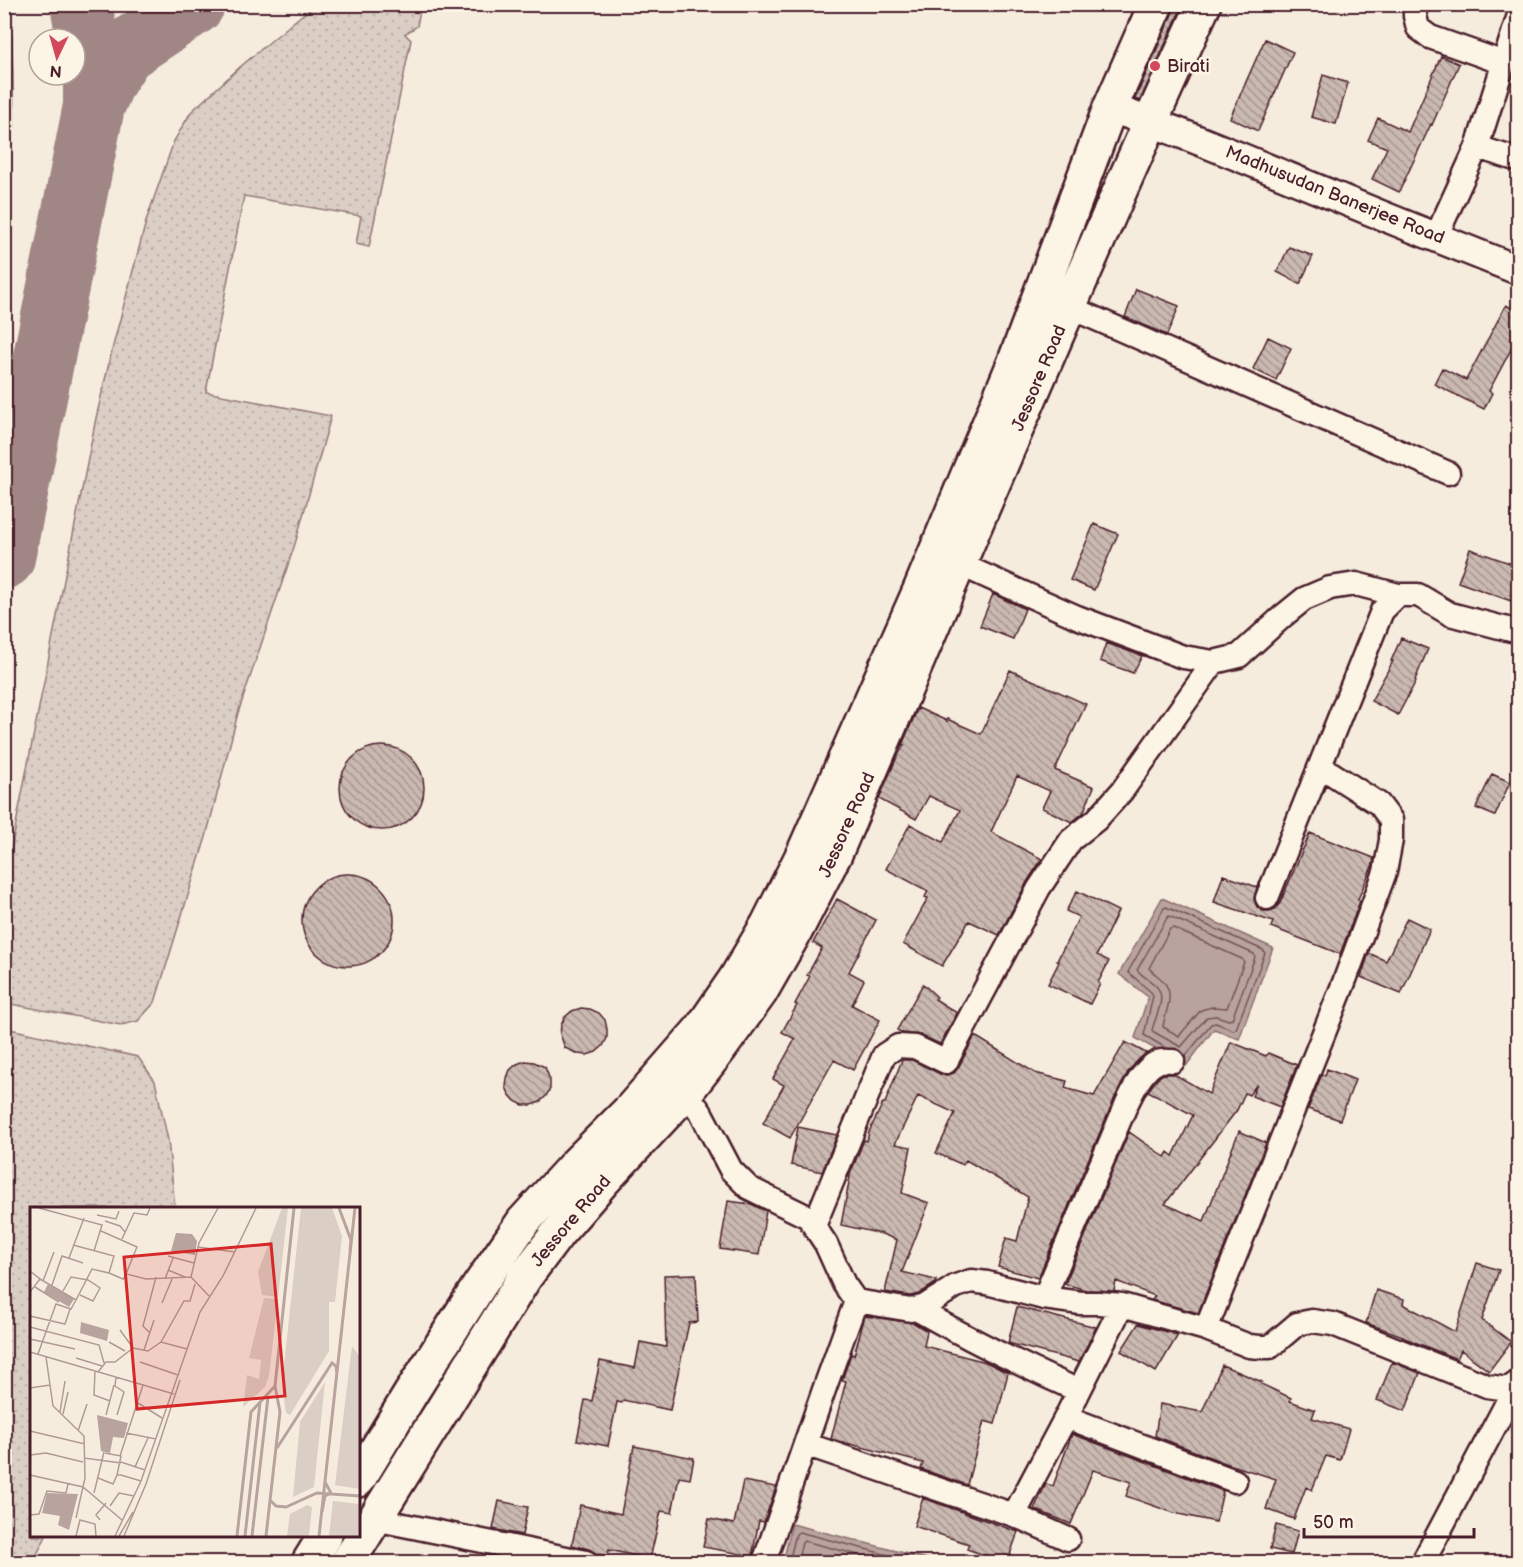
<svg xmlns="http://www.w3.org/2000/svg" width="1523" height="1567" font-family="'Balsamiq Sans',sans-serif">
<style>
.grass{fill:url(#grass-dots);stroke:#927678;stroke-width:1.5}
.water{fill:#b8a39e;stroke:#8c6e70;stroke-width:1.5}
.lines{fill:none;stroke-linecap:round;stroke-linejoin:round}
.shore{stroke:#765459;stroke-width:1.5}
.taxiway{stroke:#a08684;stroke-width:62}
.building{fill:url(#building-back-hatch);stroke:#4a1f2b;stroke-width:1.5}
.minor-casing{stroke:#4a1f2b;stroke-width:27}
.major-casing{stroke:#4a1f2b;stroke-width:33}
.highway-casing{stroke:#4a1f2b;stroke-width:38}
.minor{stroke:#fcf5e5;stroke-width:22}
.major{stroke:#fcf5e5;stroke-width:28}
.highway{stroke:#fcf5e5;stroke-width:33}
.poi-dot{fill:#d1495b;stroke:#fcf5e5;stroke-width:2}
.labels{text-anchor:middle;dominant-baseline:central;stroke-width:5;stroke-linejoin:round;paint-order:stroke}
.poi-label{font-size:18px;fill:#4a1f2b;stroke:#fcf5e5;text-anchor:start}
.street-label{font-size:18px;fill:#4a1f2b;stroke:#fcf5e5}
.inset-river{fill:none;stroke:#b8a39e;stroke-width:3}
.inset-road{fill:none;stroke:#b19a96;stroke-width:1.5}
.view{fill:#d62828;fill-opacity:0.15;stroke:#d62828;stroke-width:3}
.inset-edge{fill:none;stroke:#4a1f2b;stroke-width:3}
</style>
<defs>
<pattern id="grass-dots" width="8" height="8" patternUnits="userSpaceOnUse" patternTransform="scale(1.5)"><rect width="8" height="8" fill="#dbcec4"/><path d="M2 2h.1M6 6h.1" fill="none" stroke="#bdb0a9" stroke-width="1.8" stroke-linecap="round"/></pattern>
<pattern id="building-back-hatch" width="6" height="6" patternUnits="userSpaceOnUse" patternTransform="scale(1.5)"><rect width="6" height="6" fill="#cab9b1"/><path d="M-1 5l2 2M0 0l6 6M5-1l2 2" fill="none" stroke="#a69690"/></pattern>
</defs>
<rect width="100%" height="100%" fill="#f5ecde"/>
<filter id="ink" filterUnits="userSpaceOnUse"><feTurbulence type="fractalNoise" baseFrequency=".0167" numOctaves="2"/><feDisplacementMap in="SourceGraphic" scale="12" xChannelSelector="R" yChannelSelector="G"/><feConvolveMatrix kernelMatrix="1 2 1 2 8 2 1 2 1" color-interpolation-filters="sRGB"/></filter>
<g filter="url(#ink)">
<path class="grass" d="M8,4L12,39L14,125L5,194L4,5Z
M317,5H421L417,26L405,34L411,40L369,247L356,244L361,216L244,196L206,392L331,416L295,544L238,713L206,837L155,1002L138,1021L121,1025L5,1003V880L96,418L114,342L147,218L174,141L191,112L240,67L303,14Z
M5,1028L138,1057L155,1081L168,1140L175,1208H32V1536H46L33,1562H5Z"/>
<path class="water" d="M1162,898L1273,948L1239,1039L1214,1029L1186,1066L1135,1038L1148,997L1119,974Z
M792,1524L939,1562H783Z"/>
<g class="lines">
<path class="shore" d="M1169,916L1254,954L1255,957L1232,1019L1229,1020L1216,1016L1207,1017L1181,1047L1152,1031C1154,1018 1168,998 1156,986C1150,980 1142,976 1137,970L1167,918Z
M1173,928L1242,959L1244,962L1227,1008L1212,1007L1201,1010L1179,1036L1163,1027C1165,1011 1176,995 1163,981C1159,976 1153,973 1149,968L1170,929Z
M1166,1048L1144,1035L1153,996L1151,992L1128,972L1164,908L1166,907L1263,950L1265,953L1236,1029L1233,1030L1216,1023L1211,1024L1185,1057
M789,1562L796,1534L799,1532L915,1562
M797,1562L802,1543L804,1541L886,1562"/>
<path class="taxiway" d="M94,106L104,82L123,52L194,4
M4,558L94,106V76L81,4"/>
</g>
<path class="building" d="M1174,4H1183L1140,101L1135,99L1173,12Z
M1265,39L1293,52L1258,131L1230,118Z
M1441,56L1459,64L1432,125L1431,124L1399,192L1372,179L1387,148L1368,140L1378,118L1408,132Z
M1323,75L1348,83L1336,124L1311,117Z
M1289,247L1313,256L1300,284L1277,272Z
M1136,289L1179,306L1167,335L1125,317Z
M1506,305L1518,312V336L1489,391L1492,393L1484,409L1434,384L1442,368L1466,380Z
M1268,337L1291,348L1276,380L1253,369Z
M1094,524L1118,534L1094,590L1070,580Z
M1470,549L1518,566V581L1511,601L1458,582Z
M993,594L1025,609L1013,639L980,626Z
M1401,638L1428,649L1415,680L1416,681L1398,715L1371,701L1393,661H1391Z
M1106,643L1142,656L1133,673L1100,661Z
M1010,670L1086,704L1055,770L1094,787L1083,813L1072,822L1042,808L1050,791L1017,776L991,832L1042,859L1027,882L999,935L969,921L942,966L903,944L928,898L925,897L928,891L886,869L910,824L943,842L960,810L929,796L916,819L879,799L896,759L904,745H902L918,708L947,721V719L981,734Z
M340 788a42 42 0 1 1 84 0a42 42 0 1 1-84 0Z
M1492,774L1510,782L1495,816L1476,808Z
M1310,833L1374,858L1373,864L1358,899L1360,901L1340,954L1271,927L1273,922L1214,902L1223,875L1257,887L1254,899L1257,907L1263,911H1269L1275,909L1280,903Z
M302 920a46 46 0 1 1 92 0a46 46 0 1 1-92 0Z
M1077,891L1118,911L1097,955L1109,961L1098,983L1100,984L1090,1004L1048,984L1059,962L1057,961L1079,917L1066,911Z
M837,899L876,920L849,972L864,980L852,1005L880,1020L853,1070L834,1060L790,1138L763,1123L784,1085L773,1079L795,1039L782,1032L797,1005L795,1004L810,976L807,975L822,948L813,943Z
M1407,918L1430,929L1401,994L1361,977L1369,953L1386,961Z
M923,984L937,997L935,999L957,1013L940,1044L920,1035L903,1033L897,1030Z
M581,1008L590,1009L599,1013L605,1020L607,1029V1038L603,1046L596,1052L587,1055L578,1054L565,1048L560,1034L561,1025L565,1017L572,1011Z
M975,1036L1035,1073L1067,1081L1065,1088L1094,1096L1125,1042L1146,1053L1138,1060L1128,1072L1115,1097L1038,1278L998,1267L1006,1238L1017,1241L1028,1197L966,1160L963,1165L936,1153L955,1113L918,1096L895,1144L911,1147L902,1193L929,1203L902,1272L936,1280V1283L919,1294L910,1296L885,1292L897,1240L882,1234L841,1225L850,1177H849L864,1140L867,1141L869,1132L883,1103H885L902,1060H912L940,1074L947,1075L954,1073L958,1068Z
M1231,1042L1266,1056L1268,1053L1297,1065L1280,1107L1252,1096L1257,1084L1249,1095L1245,1093L1237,1110L1165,1204L1204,1221L1239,1131L1266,1143L1198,1313L1152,1300L1155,1296L1116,1281L1114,1291L1086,1290L1065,1284L1129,1132L1165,1157L1168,1152L1173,1156L1193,1115L1148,1091L1151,1087L1160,1076L1164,1074H1174L1209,1094Z
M525,1061L534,1062L545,1067L550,1080V1089L546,1096L540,1102L532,1105H523L515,1101L509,1094L506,1087L507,1078L510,1070L517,1064Z
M1327,1069L1355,1080L1340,1120L1308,1109L1322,1074L1325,1076Z
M798,1127L837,1135L822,1172L791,1165Z
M728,1201L751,1204L766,1211L759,1255L720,1249Z
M1477,1263L1499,1270L1482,1320L1511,1342L1489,1371L1461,1350L1457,1359L1402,1337L1403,1336L1366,1323L1376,1290L1404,1299L1403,1304L1455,1332Z
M696,1274L698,1322L689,1323L670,1410L623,1400L622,1403L617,1402L608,1446L577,1440L585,1400L592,1401L600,1361L635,1368L640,1342L666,1347L664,1275Z
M1017,1307L1096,1327L1079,1362L1008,1343Z
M865,1316L914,1323L927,1331L924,1346L986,1362L1008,1373L995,1424L984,1421L967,1485L921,1469L923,1463L831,1439L846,1381L842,1380L851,1354L854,1355Z
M1138,1324L1178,1335L1156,1372L1121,1351Z
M1392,1362L1420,1373L1405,1411L1377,1400Z
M1222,1365L1262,1382L1261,1384L1291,1398L1290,1401L1315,1410L1312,1418L1349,1429L1340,1460L1326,1456L1312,1490L1306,1487L1294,1519L1266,1509L1276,1479L1228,1464L1155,1436L1160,1404L1202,1412Z
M1072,1434L1223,1491L1216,1522L1174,1513L1126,1496L1131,1482L1093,1470L1071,1524L1034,1509L1046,1484L1053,1486Z
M634,1446L694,1458L690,1479L679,1477L672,1513L661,1511L650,1559L609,1550L608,1556L597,1554L589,1549L572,1545L580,1505L621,1514Z
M743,1481L776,1487L764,1522L759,1521L752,1556L703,1547L709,1519L734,1524Z
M923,1498L1018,1532L1007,1563L967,1549L969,1544L914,1526Z
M499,1501L528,1507L522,1535L493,1529Z
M1276,1525L1298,1531L1292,1554L1270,1549Z"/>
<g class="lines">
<g class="minor-casing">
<path id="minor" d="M1415,4V16L1418,28L1430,37L1504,63
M1477,147L1518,160
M1436,237L1477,147L1518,18
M1069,307L1448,473
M959,564L1077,617L1183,657L1214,662L1239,656L1283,616L1304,599L1330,588L1356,584L1398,595H1418L1450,614L1511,630L1518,628
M1267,898L1382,611L1398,595
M686,1092L701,1113L731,1170L749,1188L808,1217L826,1244L844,1284L856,1301L825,1387L764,1562
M814,1226L884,1055L898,1046L915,1047L946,1062L1039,888L1071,840L1096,820L1122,791L1214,662
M1044,1298L1127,1103C1134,1089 1143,1068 1158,1062C1162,1060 1168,1061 1173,1061
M856,1301L911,1310L925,1306L956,1286L971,1281L987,1283L1044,1298L1081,1303H1099L1122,1305L1206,1329L1249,1346L1260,1347H1270L1297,1324L1312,1321L1333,1324L1487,1386L1508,1389L1518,1382
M916,1309C969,1339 1023,1366 1079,1391
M1206,1329L1343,985L1385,872L1391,840V820L1379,804L1320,766
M1066,1417L1235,1481
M805,1444L1014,1515L1068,1539
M1014,1515L1066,1417L1122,1305
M374,1519L586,1562
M1423,1562L1517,1384"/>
</g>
<g class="major-casing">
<path id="major" d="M1110,108C1186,133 1258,165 1332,195C1394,221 1456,245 1518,270"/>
</g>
<g class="highway-casing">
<path id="highway" d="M358,1480L411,1393L479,1286L523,1222L576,1164L630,1110L701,1029L736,978L768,924L804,852L920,590L1015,361L1110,108L1156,4
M309,1562L325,1536
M348,1562L525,1277L558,1233L603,1181L686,1092L721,1047L760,993L796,930L835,854C957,570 1075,285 1204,4"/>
</g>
<use href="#minor" class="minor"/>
<use href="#major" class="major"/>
<use href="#highway" class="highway"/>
</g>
</g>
<circle class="poi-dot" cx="1155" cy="66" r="6"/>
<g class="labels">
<g class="poi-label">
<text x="1167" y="66">Birati</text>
</g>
<g class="street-label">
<text transform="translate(1335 195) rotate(22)">Madhusudan Banerjee Road</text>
<text transform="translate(1039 378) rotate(-67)">Jessore Road</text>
<text transform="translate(847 825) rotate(-66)">Jessore Road</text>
<text transform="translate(571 1221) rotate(-50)">Jessore Road</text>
</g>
</g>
<g transform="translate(30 1207)">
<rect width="330" height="330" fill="#f5ecde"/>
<path d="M252,1H258L248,90L232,88L228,65ZM271,1H302L312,29L305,95H299V144L260,208L256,206L252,177ZM234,91L248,92L239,169L235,180L213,200L217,168L229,172L231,153L219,151ZM322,139L330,150V282L305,278ZM295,175L284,280L263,290L270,215ZM303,294L330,297V329H299ZM277,298L282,300L279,329H257L260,307Z" fill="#dbcec4"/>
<path d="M146,26L162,27L167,34L165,48L141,44ZM18,77L44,92L39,100L14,85ZM51,115L79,123L77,134L50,126ZM67,208L98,216L94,231L83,230L80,246L71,244ZM17,286L48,287L39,323L28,318L30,309L12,306Z" fill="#b8a39e"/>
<path class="inset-river" d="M309,1L321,33L320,44M247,241L302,156L306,159L307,167M241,294L246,299L256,300L287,286L330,289M292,305L295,289L301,286L295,275M207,329L221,205L245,179M215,329L230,196M222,329L238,190M236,329L250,205L245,179L264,1M289,329L325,1"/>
<path class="inset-road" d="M9,1L72,18L64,44M67,8L86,12L89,4M75,14L90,19L95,25M71,24L107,40L96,67M92,32L104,6L117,8L120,1M168,40L205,45M138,49L164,56M39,51L54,11M138,63L155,70M0,64L10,72L0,85M79,66L93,72L97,67L116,72L161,70M10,72L46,93L62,62L79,66L84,49L43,38M135,72L143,51M13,74L24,45M22,78L32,49L53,56M5,80L29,95M33,84L41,70L58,73L70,81L63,94L50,88M179,89L161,70L169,36L188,1M132,96L142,72M0,109L35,117L40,102M0,120L69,138L74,156M90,123L103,141M120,126L113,119L126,70M0,132L45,142M79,135L95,144M131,135L154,94H160L165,77M114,143L124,113M0,145L144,187M8,147L26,97L41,102L46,93M16,150L23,199L54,229L55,271L46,311M46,151L72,159M110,155L148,168M65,164L64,188L80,194M68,165L76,155H85L103,141L118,144L131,135L157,142M86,170L85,179L94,185L87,208M0,181L20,178M108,196L132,211M30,205L35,174M33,207L38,185M76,208L84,178M0,224L55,237M48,224L57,197M96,226L126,232M75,246L91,249L87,268M0,248L16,246L53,255M90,249L113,178M54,251L91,256M91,255L115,263M105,260L118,231M0,268L53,280L92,313M68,271L83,277L87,268H91L111,274M64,286L74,245M80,299L89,286L104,289M0,308L9,307L17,284L36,286L38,277M70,313L66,308L76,296M46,329L50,313L65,317L66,329M85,329L111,274L170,105L193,69L226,1M89,329L103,305M94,329L116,277L150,173"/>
<path class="view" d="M241,37L255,189L107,202L94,50Z"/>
<rect width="330" height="330" class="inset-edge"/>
</g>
<rect width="1523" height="1567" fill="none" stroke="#fcf5e5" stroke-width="24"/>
<rect x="12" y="12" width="1499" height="1543" fill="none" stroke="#4a1f2b" stroke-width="2" filter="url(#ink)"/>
<g transform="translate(57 57) rotate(185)"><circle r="28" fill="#fcf5e5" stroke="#b59f9b" stroke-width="1.5"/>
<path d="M0-4.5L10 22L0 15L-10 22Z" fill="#d1495b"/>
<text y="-9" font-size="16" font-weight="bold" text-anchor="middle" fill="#4a1f2b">N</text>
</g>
<path d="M1304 1528v9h170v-9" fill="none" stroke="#4a1f2b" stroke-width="3"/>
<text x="1313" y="1528" font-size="18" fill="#4a1f2b" stroke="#fcf5e5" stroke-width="4.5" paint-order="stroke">50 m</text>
</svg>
